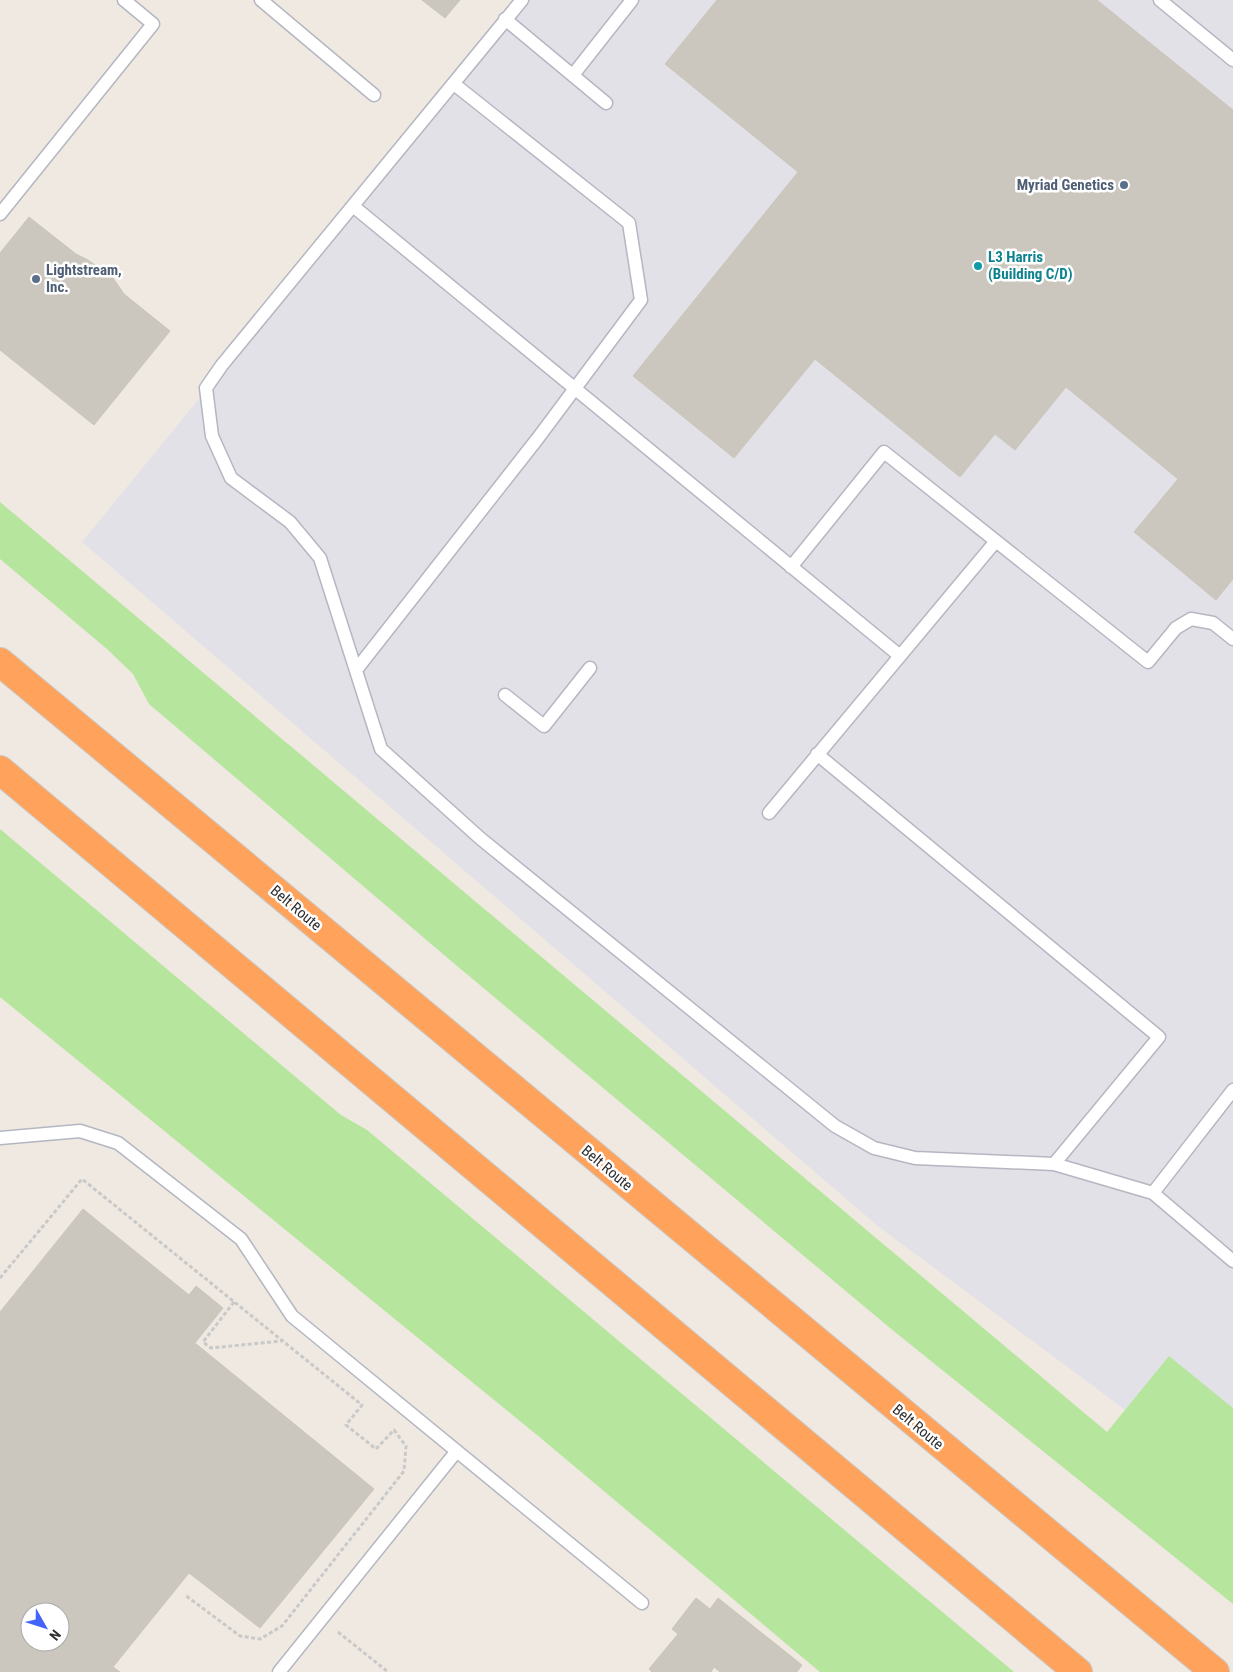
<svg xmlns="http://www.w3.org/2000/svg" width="1233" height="1672" font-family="'Roboto Condensed',sans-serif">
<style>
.industrial{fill:#e3e1e8}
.green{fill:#b6e59e}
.building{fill:#cbc7bf;stroke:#cbc5ba;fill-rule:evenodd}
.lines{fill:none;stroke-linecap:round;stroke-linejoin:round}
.lane-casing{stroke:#b4b7c1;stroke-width:15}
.highway-casing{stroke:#c9c9c9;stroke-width:30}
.path{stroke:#c9c9c9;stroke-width:3;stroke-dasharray:4 2.5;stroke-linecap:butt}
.lane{stroke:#fff;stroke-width:12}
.highway{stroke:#ffa35c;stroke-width:28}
.service-dot{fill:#5c6f8a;stroke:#fff;stroke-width:2}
.culture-dot{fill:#0f9aa8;stroke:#fff;stroke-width:2}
.labels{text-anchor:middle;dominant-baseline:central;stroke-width:5;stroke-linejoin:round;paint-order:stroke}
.service-label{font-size:15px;font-weight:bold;fill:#4e5e75;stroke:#fff;text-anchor:end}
.culture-label{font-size:15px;font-weight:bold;fill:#0d838f;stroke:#fff;text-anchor:start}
.street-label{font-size:15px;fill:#2e2e2e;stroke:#fff}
</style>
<rect width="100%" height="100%" fill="#efe9e1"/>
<path class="industrial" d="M525,0H1233V1490L879,1227L82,542Z"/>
<path class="green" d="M0,502L1107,1432L1169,1356L1233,1408V1604L890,1328L450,960L149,704L133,674L107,649L0,559Z
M0,829L341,1115L367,1130L1014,1672H820L537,1435L0,997Z"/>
<path class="building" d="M422,0H460L445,18Z
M717,0H1097L1233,110V579L1216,600L1134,532L1178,479L1066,387L1015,450L995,434L960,477L815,359L734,458L633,376L798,172L665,64Z
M29,217L76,254L88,260L113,278L124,294L170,331L94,425L0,350V253Z
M83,1209L189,1295L196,1286L223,1308L195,1343L374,1489L260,1628L189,1573L113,1667L120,1672H0V1312ZM30,1612H60V1642H30Z
M696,1598L710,1609L718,1598L802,1665L797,1672H720L714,1667L711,1672H652L649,1669L678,1634L672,1629Z"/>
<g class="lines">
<g class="lane-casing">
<path id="lane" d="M261,0L374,95
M522,0L222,365L206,388L212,436L231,478L290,522L320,558L381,749L481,839L835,1126L874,1148L915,1158L1054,1164L1153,1193L1233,1261
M1160,0L1233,60
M505,19L606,103
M573,75L632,0
M353,206L900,656
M0,214L153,24L124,0
M791,567L884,452L1148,662L1176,628L1191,619L1213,623L1233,639
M356,670L538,438L641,300L629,223L454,84
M505,695L544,726L590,668
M817,754L1159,1037L1054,1164
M769,813L996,541
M0,1138L80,1131L118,1143L241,1239L292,1316L642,1603
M1153,1193L1233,1090
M279,1672L456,1452"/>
</g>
<g class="highway-casing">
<path id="highway" d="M0,662L1215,1672
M0,770L1078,1672"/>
</g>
<path class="path" d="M0,1278L82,1179L362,1405L346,1425L376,1449L394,1430L406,1446L404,1471L282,1626L260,1639L240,1636L185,1595
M234,1302L203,1342L211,1348L281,1341
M338,1632L388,1672"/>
<use href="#lane" class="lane"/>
<use href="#highway" class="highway"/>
</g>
<g class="service-dot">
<circle cx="1124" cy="185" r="5"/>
<circle cx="36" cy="279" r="5"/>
</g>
<circle class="culture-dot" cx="978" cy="266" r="5"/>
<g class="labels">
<g class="service-label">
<text x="1114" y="185">Myriad Genetics</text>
<text x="46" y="270" text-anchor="start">Lightstream,<tspan x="46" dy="17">Inc.</tspan></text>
</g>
<g class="culture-label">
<text x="988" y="257">L3 Harris<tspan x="988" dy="17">(Building C/D)</tspan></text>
</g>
<g class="street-label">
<text transform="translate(296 908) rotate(40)">Belt Route</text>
<text transform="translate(607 1168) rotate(40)">Belt Route</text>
<text transform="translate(918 1427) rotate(40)">Belt Route</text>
</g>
</g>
<g transform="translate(45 1627) rotate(129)"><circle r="24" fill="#ffffff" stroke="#ababab"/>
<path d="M0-4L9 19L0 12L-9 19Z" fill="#4264fb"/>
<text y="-8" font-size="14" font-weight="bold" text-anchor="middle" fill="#2e2e2e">N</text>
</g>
</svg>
